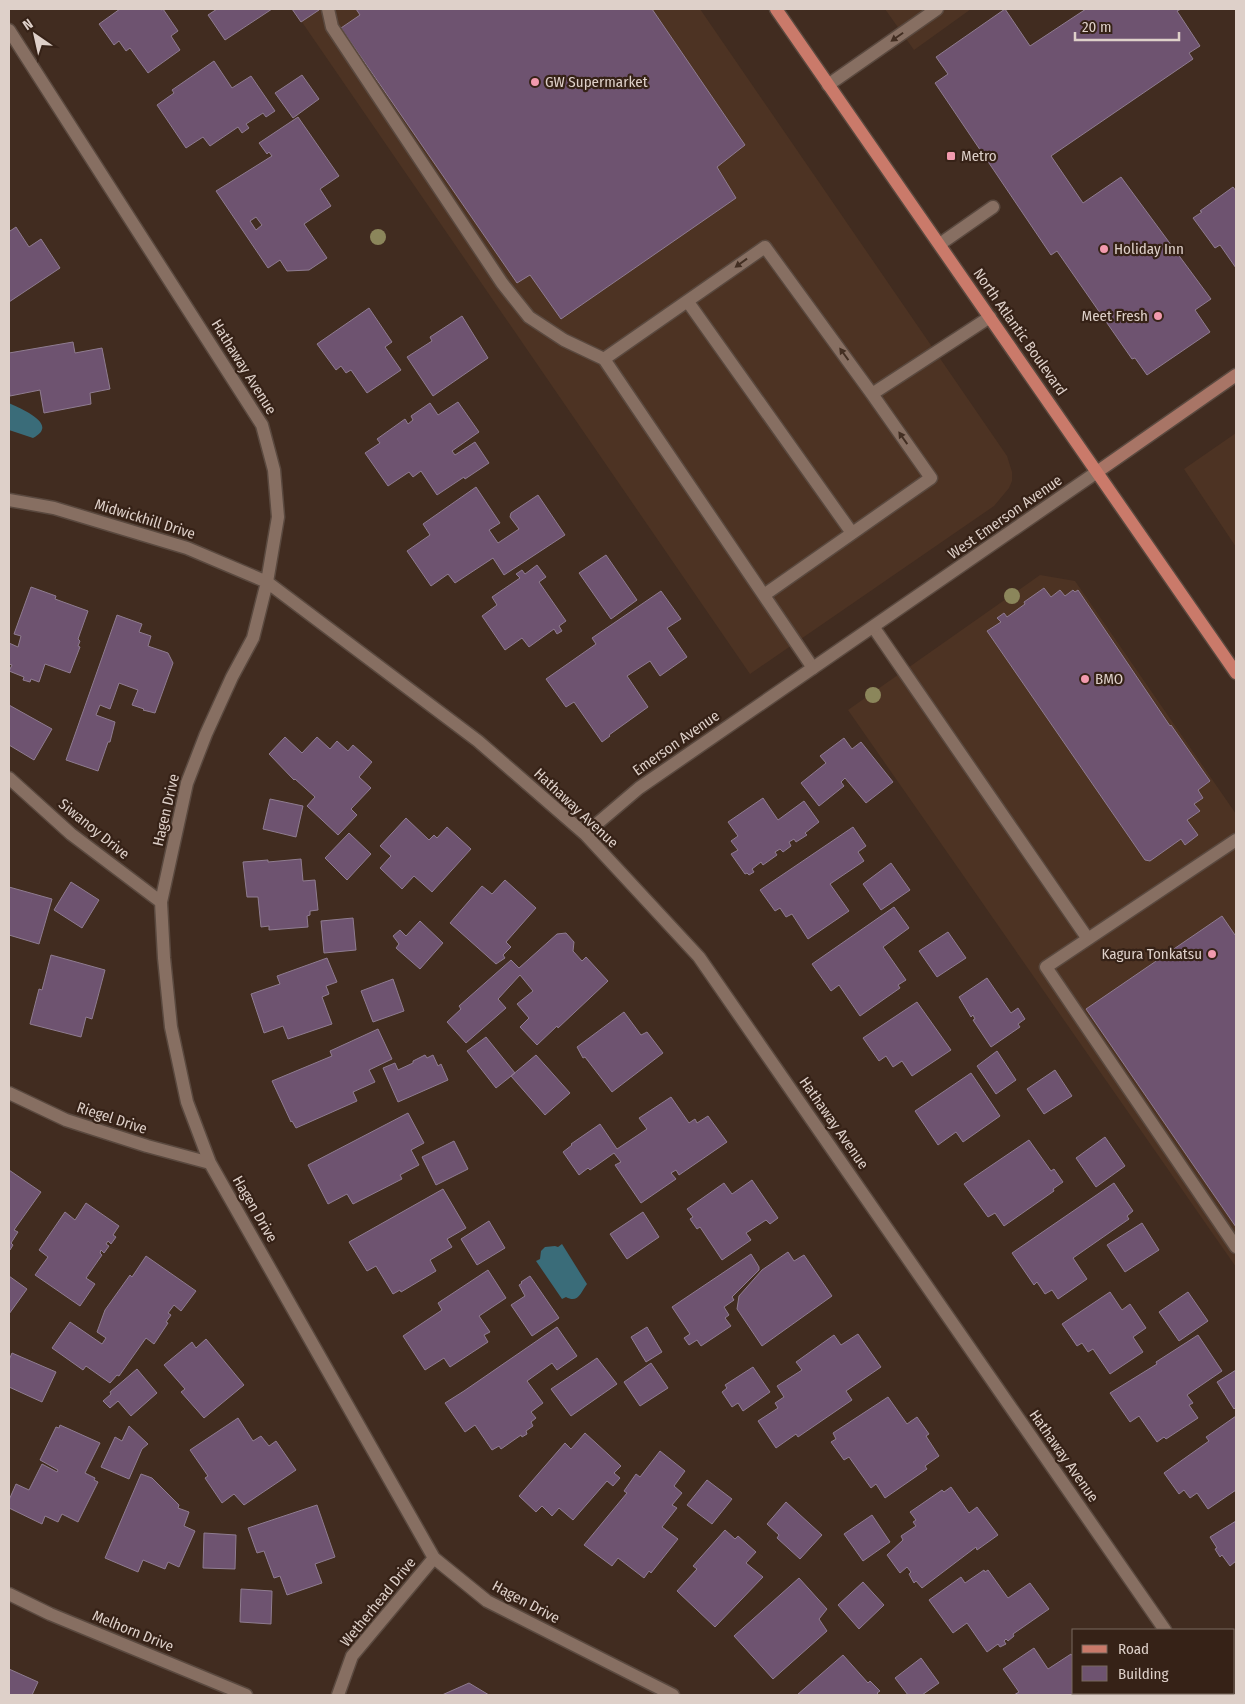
<svg xmlns="http://www.w3.org/2000/svg" width="1245" height="1704" font-family="'Fira Sans Condensed',sans-serif">
<style>
.built{fill:#4d3323}
.water{fill:#3a6c79}
.building{fill:#6e5370;stroke:#8f7c90;fill-rule:evenodd}
.lines{fill:none;stroke-linecap:round;stroke-linejoin:round}
.lane-casing{stroke:#5a493f;stroke-width:15}
.street-casing{stroke:#5a493f;stroke-width:15}
.secondary-casing{stroke:#5a493f;stroke-width:15}
.primary-casing{stroke:#5a493f;stroke-width:15}
.lane{stroke:#876f62;stroke-width:12}
.street{stroke:#876f62;stroke-width:12}
.secondary{stroke:#a87566;stroke-width:12}
.primary{stroke:#ca7a6a;stroke-width:12}
.tree{fill:#8b865b}
.oneway{fill:#422e22}
.poi-dot{fill:#f29aae;stroke:#362217;stroke-width:2}
.labels{text-anchor:middle;dominant-baseline:central;stroke-width:4.5;stroke-linejoin:round;paint-order:stroke}
.poi-label{font-size:15px;fill:#ded0c9;stroke:#362217;text-anchor:start}
.street-label{font-size:15px;fill:#ded0c9;stroke:#362217}
</style>
<rect width="100%" height="100%" fill="#412c20"/>
<path class="built" d="M293,9H700L1007,456L1012,472V481L1009,488L994,506L750,674Z
M885,9H971L914,50Z
M1236,433V547L1184,469Z
M1040,575L1075,581L1236,814V1267L848,710Z"/>
<path class="water" d="M9,403C21,409 60,424 33,438L9,430Z
M562,1244L587,1284C581,1292 578,1304 566,1297L562,1299L536,1261L540,1259L541,1251L545,1247L555,1246L558,1247Z"/>
<path class="building" d="M120,9H160L161,10L163,9L178,31L171,36L180,50L148,73L130,48L126,51L119,41L114,45L99,24Z
M217,9H272L225,40L208,15Z
M292,9H318L319,10L301,22Z
M356,9H652L745,145L717,167L736,198L561,319L530,275L517,283L341,28L360,15Z
M1005,9L1030,46L1086,9H1181L1177,11L1200,46L1189,53L1193,59L1051,156L1083,203L1121,177L1211,299L1195,310L1210,332L1147,375L1135,358L1132,359L1057,251L1051,255L935,83L948,74L936,57Z
M214,61L232,88L251,76L275,111L266,117L263,113L246,124L249,128L242,133L238,127L210,146L203,137L186,148L157,105L174,93L172,90Z
M302,75L319,99L293,118L275,93Z
M298,117L339,176L320,189L331,206L304,224L327,258L309,270L287,271L280,260L268,268L216,191L272,156L269,152L267,154L259,143ZM256,217L262,225L256,230L250,221Z
M1233,187L1236,191V268L1220,245L1215,248L1193,218L1202,212L1200,211Z
M16,227L29,247L41,239L60,268L9,302V229L10,231Z
M369,308L392,342L385,347L401,370L367,393L351,370L346,373L341,366L336,370L317,344Z
M462,316L488,358L433,396L407,357L432,341L430,337Z
M73,342L75,353L102,348L110,389L90,393L91,404L44,413L40,390L10,396L9,387V353Z
M458,402L479,432L452,451L455,455L475,442L489,463L465,479L464,477L437,495L421,471L413,477L409,472L388,486L365,453L380,443L377,439L405,419L408,424L413,420L411,416L430,403L438,415Z
M476,487L500,523L489,530L498,543L519,529L510,517L511,513L538,495L565,535L504,575L493,558L455,583L448,574L431,586L407,551L430,535L423,524Z
M606,555L637,600L611,619L579,573Z
M537,565L546,577L539,582L566,621L559,626L562,631L557,634L554,629L529,647L522,638L505,650L482,616L497,605L492,597L520,578L516,574L522,570L525,574Z
M31,587L56,596L55,599L88,611L78,639L80,641L78,646L80,647L70,673L45,664L39,682L31,679L30,682L23,680L24,677L9,671L12,665L9,664V643L18,647L21,636L14,634Z
M1044,588L1051,597L1060,590L1065,596L1073,590L1075,592L1078,590L1170,726L1171,725L1210,781L1198,790L1203,798L1194,804L1200,811L1187,820L1198,835L1185,845L1181,839L1150,861L1145,860L987,631L1001,622L997,618L1004,613L1007,617L1025,604L1024,602Z
M661,591L681,619L667,628L687,657L660,676L650,661L627,676L648,707L609,735L610,736L602,742L574,702L566,707L546,679L596,644L592,638Z
M117,615L142,624L139,632L151,636L148,646L168,653L173,663L155,713L143,710L144,709L132,705L138,690L119,683L110,709L100,705L96,715L115,722L110,742H108L98,771L66,760Z
M9,705L52,729L34,760L9,745Z
M285,737L302,753L317,737L330,749L337,741L348,751L353,745L372,762L359,777L371,788L351,809L357,815L338,835L307,806L315,797L295,779L294,780L269,754Z
M844,738L852,749L861,742L893,782L866,803L845,778L841,782L844,786L819,806L801,783L826,763L820,756Z
M763,798L778,820L804,801L819,822L805,833L807,835L796,842L794,839L789,842L791,846L783,852L780,849L775,852L777,855L763,865L761,862L752,869L754,872L749,875L747,873L745,874L731,854L738,850L731,841L738,836L728,822Z
M270,799L303,806L296,837L263,829Z
M406,818L429,840L434,835L437,838L447,827L471,849L432,892L414,876L402,889L380,868L391,856L380,846Z
M853,827L866,846L858,852L864,861L830,884L849,911L808,939L792,914L786,917L780,908L775,911L760,890Z
M349,833L371,854L347,880L325,858Z
M301,859L303,881L315,880L318,910L310,911V915L307,916L308,927L269,930V926L261,927L258,897H247L243,862L268,860V862Z
M891,863L910,890L881,910L863,884Z
M505,880L536,908L506,942L511,947L503,955L505,958L496,964L450,923L482,886L492,894Z
M71,882L99,900L82,928L54,910Z
M9,887L52,899L39,944L9,935Z
M894,907L909,928L883,947L906,980L898,985L900,988L860,1016L839,985L831,991L812,964Z
M1222,916L1235,935H1236V1227L1086,1009Z
M353,918L356,950L324,953L321,921Z
M420,921L443,943L420,969L396,948L399,944L393,936L400,930L406,936Z
M948,932L966,958L937,977L919,951Z
M566,933L574,942L573,951L582,961L586,957L608,981L558,1028L557,1026L537,1045L520,1027L529,1018L517,1004L533,991L520,975L498,999L506,1008L466,1043L447,1022L461,1009L459,1006L511,960L519,968L557,934Z
M51,955L105,970L92,1019L86,1017L81,1037L30,1024L39,989L42,990Z
M327,958L337,982L326,986L329,994L322,997L332,1024L288,1039L283,1026L264,1033L251,994L280,984L277,976Z
M987,978L1011,1013L1018,1008L1025,1019L1018,1024L1020,1027L991,1047L973,1020L975,1019L973,1015L971,1017L959,997Z
M393,979L404,1011L373,1022L361,991Z
M917,1002L951,1050L912,1076L902,1061L893,1067L886,1056L879,1061L863,1038Z
M624,1012L641,1035L647,1032L663,1053L612,1092L585,1057L583,1058L577,1047Z
M378,1029L392,1059L369,1070L375,1082L353,1092L357,1101L296,1128L292,1121L291,1122L272,1081L332,1056L330,1051Z
M486,1037L515,1073L496,1088L467,1051Z
M997,1051L1016,1080L996,1094L977,1066Z
M425,1055L427,1058L433,1055L438,1066L441,1064L448,1080L398,1102L383,1068L395,1063L398,1070L413,1063V1061Z
M536,1055L570,1093L545,1115L511,1076Z
M1055,1070L1072,1096L1044,1114L1027,1089Z
M971,1073L1000,1116L963,1142L956,1132L938,1145L915,1111Z
M671,1097L689,1123L695,1119L697,1123L708,1116L727,1142L679,1175L676,1170L671,1173L676,1179L641,1203L615,1165L621,1162L614,1153L590,1170L588,1168L579,1175L563,1152L572,1145L571,1144L600,1124L617,1149L647,1129L639,1118Z
M408,1113L424,1143L411,1150L419,1165L400,1175L402,1179L353,1204L347,1194L328,1204L308,1165Z
M1105,1137L1125,1166L1096,1187L1076,1158Z
M1029,1140L1051,1171L1054,1169L1063,1182L1053,1189L1054,1191L1004,1226L995,1213L988,1217L964,1184Z
M454,1141L468,1169L436,1185L422,1157Z
M9,1170L41,1192L14,1230L18,1232L11,1243L13,1245L10,1250L9,1249Z
M752,1180L778,1218L770,1224L766,1220L746,1233L751,1240L722,1260L700,1227L697,1229L690,1219L693,1217L687,1209L724,1183L732,1194Z
M1114,1183L1133,1211L1127,1216L1129,1219L1073,1258L1087,1279L1058,1299L1052,1290L1045,1294L1037,1282L1034,1285L1012,1253Z
M443,1189L466,1228L447,1239L452,1247L430,1260L436,1271L401,1292L400,1290L393,1294L376,1266L367,1271L349,1242Z
M86,1203L119,1226L113,1235L116,1237L111,1244L108,1241L106,1244L109,1246L104,1253L101,1250L100,1253L102,1255L86,1278L95,1284L80,1306L35,1275L48,1257L39,1250L65,1212L75,1220Z
M643,1212L659,1237L627,1259L610,1234Z
M489,1221L505,1248L477,1265L461,1239Z
M1142,1223L1159,1250L1125,1272L1107,1245Z
M788,1252L794,1261L804,1255L832,1296L762,1346L737,1309L739,1296L762,1270Z
M751,1254L759,1267V1270L732,1297L734,1300L724,1307L729,1315L725,1318L731,1326L701,1346L697,1340L689,1345L684,1338L690,1334L672,1307Z
M146,1256L196,1291L181,1311L174,1305L168,1313L171,1315L166,1322L168,1323L154,1344L146,1338L119,1376L117,1375L110,1383L86,1366L83,1370L52,1348L70,1322L102,1344L106,1338L97,1332L105,1310L130,1275L132,1277Z
M488,1270L506,1298L479,1316L490,1332L484,1335L488,1342L450,1367L444,1358L425,1370L403,1336L442,1310L438,1303Z
M9,1276L27,1289L9,1314Z
M530,1276L559,1318L532,1336L511,1305L525,1296L519,1285L522,1283L521,1282Z
M1110,1292L1122,1310L1130,1304L1146,1328L1133,1337L1143,1352L1110,1374L1093,1349L1088,1352L1082,1343L1077,1346L1062,1324Z
M1188,1292L1208,1321L1179,1341L1159,1312Z
M557,1327L577,1356L557,1370L552,1363L527,1381L543,1403L531,1412L536,1418L531,1422L533,1426L526,1431L527,1434L522,1437L521,1435L501,1449L499,1446L492,1450L475,1425L465,1432L445,1403L464,1391Z
M647,1327L662,1352L646,1362L631,1337Z
M858,1334L881,1367L846,1391L852,1400L798,1437L796,1434L776,1448L758,1421L778,1408L775,1403L784,1397L777,1386L802,1370L796,1362L834,1335L841,1345Z
M1198,1335L1222,1371L1187,1395L1193,1403L1189,1405L1198,1418L1166,1439L1164,1437L1157,1442L1139,1416L1130,1422L1110,1393L1157,1364L1156,1362Z
M206,1339L244,1385L204,1418L181,1392L185,1389L164,1365L192,1342L196,1348Z
M12,1353L56,1372L42,1402L9,1387V1360Z
M597,1358L617,1384L571,1416L551,1389Z
M651,1363L668,1388L640,1406L624,1382Z
M753,1367L770,1392L743,1411L738,1403L732,1407L722,1392L727,1388L725,1385Z
M137,1369L157,1393L131,1416L118,1401L110,1408L103,1401L111,1394L110,1392Z
M1236,1370V1407L1234,1409L1217,1382Z
M888,1397L907,1424L917,1417L929,1434L926,1436L939,1456L925,1466L927,1469L885,1498L876,1484L871,1488L849,1457L844,1460L831,1442L836,1439L833,1433Z
M1236,1416V1490L1208,1509L1197,1493L1190,1498L1184,1490L1179,1494L1164,1473L1209,1441L1206,1437Z
M238,1418L253,1441L261,1436L269,1446L276,1441L296,1470L244,1505L234,1494L222,1503L205,1478L208,1476L190,1450Z
M60,1425L100,1443L85,1473L95,1478L94,1480L98,1482L78,1522L62,1514L58,1522L45,1516L42,1524L9,1508V1500L16,1484L29,1490L42,1464L57,1472L58,1470L40,1460L56,1427L59,1428Z
M129,1426L148,1444L142,1449L129,1479L101,1467L115,1437L122,1441Z
M585,1433L621,1466L614,1473L620,1478L613,1486L607,1481L573,1520L559,1508L552,1516L542,1506L536,1512L519,1496L565,1443L571,1449Z
M660,1451L685,1471L674,1486L682,1493L672,1505L677,1508L662,1527L678,1539L651,1573L649,1571L644,1578L618,1558L612,1566L584,1545L627,1493L624,1491L636,1474L640,1477Z
M141,1474L152,1478L179,1505L178,1508L189,1512L184,1526L195,1531L179,1567L168,1562L165,1569L143,1560L138,1572L105,1558Z
M707,1480L732,1499L712,1524L687,1505Z
M951,1487L969,1513L977,1507L998,1535L977,1550L976,1547L922,1588L916,1581L914,1583L909,1574L911,1572L907,1567L900,1573L887,1555L903,1540L901,1536L916,1526L913,1522L916,1520L910,1512L942,1490L944,1492Z
M786,1502L822,1535L800,1559L777,1538L779,1535L767,1524Z
M317,1505L335,1557L315,1564L322,1583L287,1595L280,1576L274,1578L264,1551L257,1553L248,1528Z
M872,1515L890,1542L863,1561L844,1534Z
M1236,1521V1561L1230,1566L1222,1555L1220,1557L1215,1549L1217,1548L1210,1537Z
M725,1530L735,1539L738,1536L756,1552L746,1563L763,1577L715,1627L677,1591L697,1569L693,1566Z
M204,1533L236,1535L235,1569L203,1568Z
M984,1570L985,1572L988,1570L1008,1598L1030,1583L1049,1609L1013,1634L1014,1636L1008,1641L1006,1639L1004,1641L1006,1644L1000,1647L998,1644L987,1652L967,1623L953,1633L929,1600L961,1577L965,1583Z
M799,1578L827,1609L819,1619L827,1631L773,1679L734,1636Z
M863,1582L884,1605L859,1629L838,1605Z
M241,1589L272,1591L271,1624L240,1622Z
M1034,1648L1048,1669L1071,1654L1074,1658V1693H1099L1096,1695H1014L1019,1692L1003,1669Z
M843,1655L868,1683L870,1681L880,1691L877,1693L879,1695H797Z
M921,1658L939,1683L922,1695H908L895,1678Z
M9,1669L38,1682L32,1695H9Z
M469,1683L489,1695H442Z"/>
<g class="lines">
<g class="lane-casing">
<path id="lane" d="M328,9L332,27L502,283L529,317L564,340L604,359
M828,85L937,9
M940,244L993,207
M688,302L852,533
M872,394L990,317
M764,595L931,478L872,394L765,247L604,359L813,668
M874,628L1088,939
M1236,840L1046,967L1236,1247"/>
</g>
<g class="street-casing">
<path id="street" d="M9,30L262,425L274,470L278,517L267,582L478,741L585,834L699,957L1165,1630
M9,500L54,508L187,548L267,582L253,638L232,677L206,734L187,783L161,902L164,958L171,1027L187,1102L210,1163L434,1558L487,1601L673,1695
M9,778L71,834L161,902
M585,834L639,788L1097,472
M9,1093L66,1120L147,1146L210,1163
M9,1594L50,1614L246,1695
M1208,1693L1210,1695
M338,1695L352,1656L434,1558"/>
</g>
<g class="secondary-casing">
<path id="secondary" d="M1097,472L1236,375"/>
</g>
<g class="primary-casing">
<path id="primary" d="M776,9L1236,673"/>
</g>
<use href="#lane" class="lane"/>
<use href="#street" class="street"/>
<use href="#secondary" class="secondary"/>
<use href="#primary" class="primary"/>
</g>
<g class="tree">
<circle cx="378" cy="237" r="8"/>
<circle cx="1012" cy="596" r="8"/>
<circle cx="873" cy="695" r="8"/>
</g>
<defs><path id="oneway-solid" d="M-6-.8H1V-3.2L6.5 0L1 3.2V.8H-6Z" transform="scale(1.25)"/></defs>
<g class="oneway">
<use href="#oneway-solid" transform="translate(897 37) rotate(145)"/>
<use href="#oneway-solid" transform="translate(741 263) rotate(144)"/>
<use href="#oneway-solid" transform="translate(844 354) rotate(-126)"/>
<use href="#oneway-solid" transform="translate(903 438) rotate(-125)"/>
</g>
<g class="poi-dot">
<circle cx="535" cy="82" r="5"/>
<rect x="946" y="151" width="10" height="10" rx="2.5"/>
<circle cx="1104" cy="249" r="5"/>
<circle cx="1158" cy="316" r="5"/>
<circle cx="1085" cy="679" r="5"/>
<circle cx="1212" cy="954" r="5"/>
</g>
<g class="labels">
<g class="poi-label">
<text x="545" y="82">GW Supermarket</text>
<text x="961" y="156">Metro</text>
<text x="1114" y="249">Holiday Inn</text>
<text x="1148" y="316" text-anchor="end">Meet Fresh</text>
<text x="1095" y="679">BMO</text>
<text x="1202" y="954" text-anchor="end">Kagura Tonkatsu</text>
</g>
<g class="street-label">
<text transform="translate(1020 332) rotate(55)">North Atlantic Boulevard</text>
<text transform="translate(244 367) rotate(58)">Hathaway Avenue</text>
<text transform="translate(1005 517) rotate(-35)">West Emerson Avenue</text>
<text transform="translate(145 519) rotate(17)">Midwickhill Drive</text>
<text transform="translate(676 743) rotate(-35)">Emerson Avenue</text>
<text transform="translate(576 808) rotate(43)">Hathaway Avenue</text>
<text transform="translate(166 810) rotate(-77)">Hagen Drive</text>
<text transform="translate(94 829) rotate(39)">Siwanoy Drive</text>
<text transform="translate(112 1118) rotate(18)">Riegel Drive</text>
<text transform="translate(834 1123) rotate(55)">Hathaway Avenue</text>
<text transform="translate(255 1209) rotate(60)">Hagen Drive</text>
<text transform="translate(1064 1456) rotate(55)">Hathaway Avenue</text>
<text transform="translate(378 1602) rotate(-51)">Wetherhead Drive</text>
<text transform="translate(526 1602) rotate(28)">Hagen Drive</text>
<text transform="translate(133 1631) rotate(22)">Melhorn Drive</text>
</g>
</g>
<rect width="1245" height="1704" fill="none" stroke="#ded0c9" stroke-width="20"/>
<rect x="1072" y="1629" width="162" height="65" fill="#362217" stroke="#79685e"/>
<rect x="1082" y="1645" width="25" height="8" fill="#ca7a6a" stroke="#79685e"/>
<text x="1118" y="1654" font-size="15" fill="#ded0c9">Road</text>
<rect x="1082" y="1666" width="25" height="15" fill="#6e5370" stroke="#79685e"/>
<text x="1118" y="1679" font-size="15" fill="#ded0c9">Building</text>
<g transform="translate(35 35) rotate(326)" stroke="#362217" stroke-width="4" paint-order="stroke">
<path d="M0-4L9 19L0 12L-9 19Z" fill="#ded0c9"/>
<text y="-8" font-size="14" font-weight="bold" text-anchor="middle" fill="#ded0c9">N</text>
</g>
<path d="M1075 32v8h104v-8" fill="none" stroke="#ded0c9" stroke-width="2.5"/>
<text x="1082" y="32" font-size="15" fill="#ded0c9" stroke="#362217" stroke-width="4" paint-order="stroke">20 m</text>
</svg>
